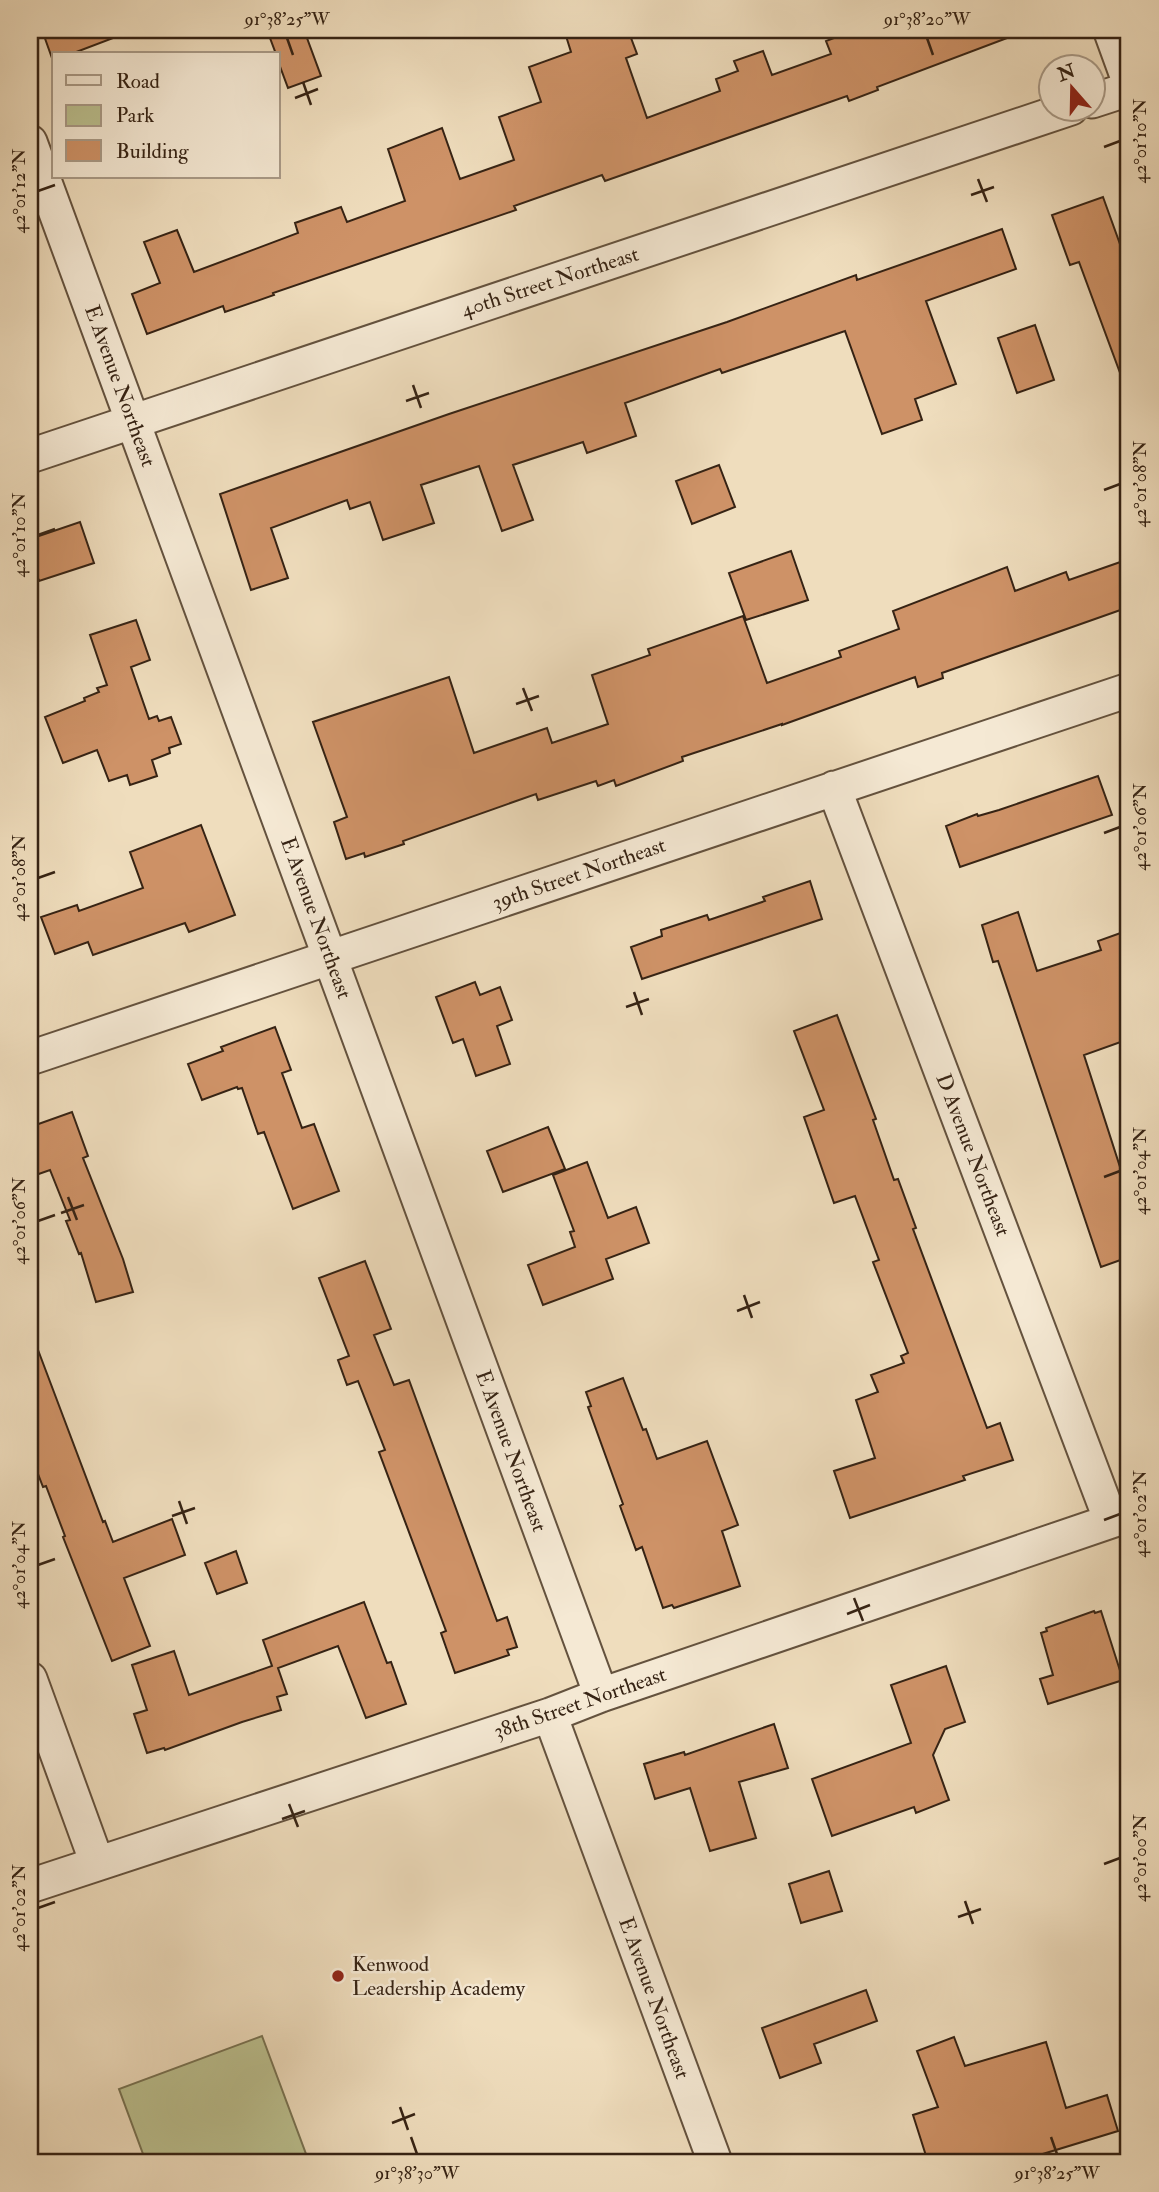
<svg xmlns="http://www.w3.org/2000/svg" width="1159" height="2192" font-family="'IM FELL Double Pica',serif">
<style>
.green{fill:#bbc08f;stroke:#787252;stroke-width:2}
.building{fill:#ce9267;stroke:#362314;stroke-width:2}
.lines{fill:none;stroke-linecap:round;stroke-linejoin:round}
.minor-casing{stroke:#64523e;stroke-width:37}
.tertiary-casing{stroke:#64523e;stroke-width:42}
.minor{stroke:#f5e9d4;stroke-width:33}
.tertiary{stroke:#f5e9d4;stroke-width:38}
.ticks{fill:none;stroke:#362314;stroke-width:2.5}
.poi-dot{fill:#8f2418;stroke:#f5e9d4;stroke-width:2.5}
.labels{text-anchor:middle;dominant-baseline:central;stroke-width:5;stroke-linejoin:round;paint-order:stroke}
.street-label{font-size:21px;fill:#362314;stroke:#f5e9d4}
.poi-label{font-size:21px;fill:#362314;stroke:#f5e9d4;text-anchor:start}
.neatline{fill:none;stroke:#362314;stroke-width:2.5}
.ticks-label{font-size:18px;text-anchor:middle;fill:#362314}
</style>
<rect width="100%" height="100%" fill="#efddbd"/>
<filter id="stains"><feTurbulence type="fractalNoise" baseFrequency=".00286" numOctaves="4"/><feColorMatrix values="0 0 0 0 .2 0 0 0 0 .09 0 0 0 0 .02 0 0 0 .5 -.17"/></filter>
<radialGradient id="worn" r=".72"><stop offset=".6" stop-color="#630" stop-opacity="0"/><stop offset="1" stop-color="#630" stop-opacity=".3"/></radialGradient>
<path class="green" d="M262,2036L306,2154L283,2162H146L119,2089Z"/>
<path class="building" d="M42,30H128L129,32L71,54H54L53,61Z
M267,30H304L321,76L288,88L278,61V54H276Z
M584,30H628L637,54L626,58L647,118L720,91L716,79L738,71L734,61L763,51L772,75L831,54L826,41L855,30H1023V32L877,87L878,90L849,101L847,96L605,181L602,175L514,206L516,210L273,293L274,295L225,312L223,306L147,334L132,294L160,283L144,242L177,230L194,272L298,233L295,223L341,207L347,222L405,201L388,149L442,128L460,179L514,160L499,117L541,102L529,67L571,52L566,36Z
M1103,197L1129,269V388L1126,389L1079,262L1070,265L1052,215Z
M1002,229L1016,269L926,301L956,384L915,399L922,420L882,434L845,331L722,373L720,369L625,403L636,436L587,453L583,442L513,465L533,520L502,531L479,466L421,485L434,523L383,540L370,502L350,509L347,500L271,528L288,578L251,590L220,494L449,414L727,322L856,275L857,280Z
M1035,325L1054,380L1017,393L998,338Z
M719,465L735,507L692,524L676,481Z
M80,522L94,563L39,581L30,553V539Z
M791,551L808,600L746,620L729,573Z
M1129,559V607L942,673L943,678L918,687L915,677L782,725V724L694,753L682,757L683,761L616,786L614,780L598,786L596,781L538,800L536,794L403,841L404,844L365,857L364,853L346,859L334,822L347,817L313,722L449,677L474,753L547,728L552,743L608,724L592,675L650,655L648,649L743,616L767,683L841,657L839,651L899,629L893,611L1007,567L1015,591L1066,572L1069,580Z
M136,620L150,660L131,667L149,719L157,716L159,721L171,717L181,744L169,748L170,753L152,760L157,776L130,785L127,775L109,781L97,750L63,763L45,717L85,701L84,698L99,692L97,688L107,685L90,635Z
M1098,776L1112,815L960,867L946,826L977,814L978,816L999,810Z
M201,825L235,915L189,932L185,923L93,955L88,942L55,954L41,917L77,905L79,911L143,888L130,852Z
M810,881L822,919L642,979L631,947L662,936L661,930L707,915L709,920L765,901L763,897Z
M1018,912L1037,971L1101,950L1098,941L1129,930V1039L1084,1055L1129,1195V1257L1101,1267L998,961L993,962L982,925Z
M475,982L480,995L500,987L512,1020L497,1026L510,1064L476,1076L463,1039L453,1043L436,997Z
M837,1015L876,1119L873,1120L894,1180L898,1179L916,1228L913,1229L987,1428L1000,1423L1013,1460L963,1476L965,1480L850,1518L834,1471L875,1458L856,1400L878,1392L871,1375L904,1363L901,1356L908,1353L873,1262L879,1260L855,1196L834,1203L804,1117L824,1110L794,1031Z
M275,1027L291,1070L282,1073L302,1128L314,1124L339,1191L293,1209L264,1132L258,1134L242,1088L238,1089L237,1087L202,1100L188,1064L223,1051L221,1047Z
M72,1112L88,1156L83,1158L123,1259L133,1292L96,1302L81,1253L79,1254L66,1221L70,1220L50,1170L30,1177V1127Z
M548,1127L565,1169L503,1192L487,1151Z
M587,1162L608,1218L636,1207L649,1243L606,1259L613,1279L543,1305L528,1265L575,1247L570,1232L574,1231L553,1175Z
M365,1261L391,1329L374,1335L394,1385L409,1380L497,1621L507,1617L517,1647L507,1650L509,1655L455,1673L441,1633L446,1631L379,1452L385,1450L358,1381L347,1385L338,1360L349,1356L319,1278Z
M32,1334L103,1522L105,1521L113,1542L172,1519L185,1555L124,1578L150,1646L112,1661L63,1537L65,1536L46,1486L43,1487L30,1453V1335Z
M623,1378L643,1430L646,1429L657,1459L707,1441L738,1525L722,1531L740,1586L674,1608L672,1605L663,1608L642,1547L636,1550L620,1506L623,1504L588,1407L591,1406L586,1392Z
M236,1551L247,1583L217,1594L205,1563Z
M364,1602L387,1663L391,1662L406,1704L366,1718L338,1646L278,1668L287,1694L277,1697L281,1710L242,1722L165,1750L164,1748L147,1753L134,1714L147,1710L132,1665L174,1651L189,1695L272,1666L263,1640Z
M1094,1611L1095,1613L1101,1611L1123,1680L1048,1704L1040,1679L1053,1675L1041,1633L1047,1631L1046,1628Z
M946,1666L965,1722L945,1729L933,1755L949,1800L916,1813L914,1807L832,1836L812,1779L911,1743L891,1685Z
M774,1724L788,1768L739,1782L756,1838L710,1851L690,1788L655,1799L644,1764L684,1752L685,1755Z
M829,1871L842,1911L801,1923L789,1884Z
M866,1990L877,2021L814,2044L821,2063L780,2078L762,2028Z
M954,2037L965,2066L1046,2042L1066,2108L1107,2095L1118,2131L1033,2157L1035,2162H928L913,2115L938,2107L917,2051Z"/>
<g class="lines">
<g class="minor-casing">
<path id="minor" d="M1092,101L1129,89
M30,142L601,1695
M30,456L1071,108
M834,788L1111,1521
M30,1058L1129,690
M30,1679L97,1863
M550,1715L715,2162
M30,1886L550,1715L601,1695L1129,1515"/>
</g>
<g class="tertiary-casing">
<path id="tertiary" d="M1113,30L1129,74"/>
</g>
<use href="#minor" class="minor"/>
<use href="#tertiary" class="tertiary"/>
</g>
<path class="ticks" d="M287,38L293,55M927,38L933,55M303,82L311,105M295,98L318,89M1104,147L1120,141M978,179L987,202M38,191L55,185M971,195L994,187M413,385L421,408M406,401L429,393M1104,490L1120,484M38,535L55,529M523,688L532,711M516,704L539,696M1104,833L1120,827M38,878L55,872M634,992L642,1015M626,1007L649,999M1104,1177L1120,1171M68,1197L77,1220M61,1213L84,1205M38,1221L55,1215M744,1295L752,1318M737,1311L760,1302M179,1501L187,1524M172,1516L195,1508M1104,1520L1120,1514M38,1565L55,1559M854,1598L863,1621M847,1614L870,1605M289,1804L298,1827M282,1819L305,1811M1104,1864L1120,1858M965,1901L973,1924M38,1908L55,1902M958,1917L981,1909M400,2107L408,2130M392,2123L415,2114M411,2137L417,2154M1051,2137L1057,2154"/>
<circle class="poi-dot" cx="338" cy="1976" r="7"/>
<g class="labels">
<g class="street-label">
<text transform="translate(550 282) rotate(-18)">40th Street Northeast</text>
<text transform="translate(120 386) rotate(70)">E Avenue Northeast</text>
<text transform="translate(579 874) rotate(-19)">39th Street Northeast</text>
<text transform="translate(316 918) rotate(70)">E Avenue Northeast</text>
<text transform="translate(973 1155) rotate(69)">D Avenue Northeast</text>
<text transform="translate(511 1451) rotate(70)">E Avenue Northeast</text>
<text transform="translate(580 1703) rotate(-19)">38th Street Northeast</text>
<text transform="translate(654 1998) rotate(70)">E Avenue Northeast</text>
</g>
<g class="poi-label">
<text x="352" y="1964">Kenwood<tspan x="352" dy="24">Leadership Academy</tspan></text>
</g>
</g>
<rect width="1159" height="2192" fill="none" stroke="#efddbd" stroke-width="77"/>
<rect x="52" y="52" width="228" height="126" fill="#f5e9d4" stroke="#a99a87" stroke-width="2"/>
<rect x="66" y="75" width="35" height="10" fill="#f5e9d4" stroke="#a99a87" stroke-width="2"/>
<text x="116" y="88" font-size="21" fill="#362314">Road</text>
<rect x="66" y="105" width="35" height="21" fill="#bbc08f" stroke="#a99a87" stroke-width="2"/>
<text x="116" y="122" font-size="21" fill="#362314">Park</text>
<rect x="66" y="140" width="35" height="21" fill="#ce9267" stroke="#a99a87" stroke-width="2"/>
<text x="116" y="158" font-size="21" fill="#362314">Building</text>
<g transform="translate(1072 88) rotate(340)"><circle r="33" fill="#f5e9d4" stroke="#a99a87" stroke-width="2"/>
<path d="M0-5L12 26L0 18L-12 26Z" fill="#8f2418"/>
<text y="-10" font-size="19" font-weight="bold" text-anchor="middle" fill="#362314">N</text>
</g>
<rect x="38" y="38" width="1082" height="2116" class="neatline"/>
<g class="ticks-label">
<text x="287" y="25">91°38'25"W</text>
<text x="927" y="25">91°38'20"W</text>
<text transform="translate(1140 141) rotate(-90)" y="6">42°01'10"N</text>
<text transform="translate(19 191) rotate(-90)" y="6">42°01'12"N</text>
<text transform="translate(1140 484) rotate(-90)" y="6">42°01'08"N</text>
<text transform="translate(19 535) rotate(-90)" y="6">42°01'10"N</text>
<text transform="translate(1140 827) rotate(-90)" y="6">42°01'06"N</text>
<text transform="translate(19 878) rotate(-90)" y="6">42°01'08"N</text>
<text transform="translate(1140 1171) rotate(-90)" y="6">42°01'04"N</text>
<text transform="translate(19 1221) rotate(-90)" y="6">42°01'06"N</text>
<text transform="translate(1140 1514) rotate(-90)" y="6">42°01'02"N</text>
<text transform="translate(19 1565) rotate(-90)" y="6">42°01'04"N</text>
<text transform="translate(1140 1858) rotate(-90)" y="6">42°01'00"N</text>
<text transform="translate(19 1908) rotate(-90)" y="6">42°01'02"N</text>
<text x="417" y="2179">91°38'30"W</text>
<text x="1057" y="2179">91°38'25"W</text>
</g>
<rect width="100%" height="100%" filter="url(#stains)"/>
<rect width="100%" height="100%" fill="url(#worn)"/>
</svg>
